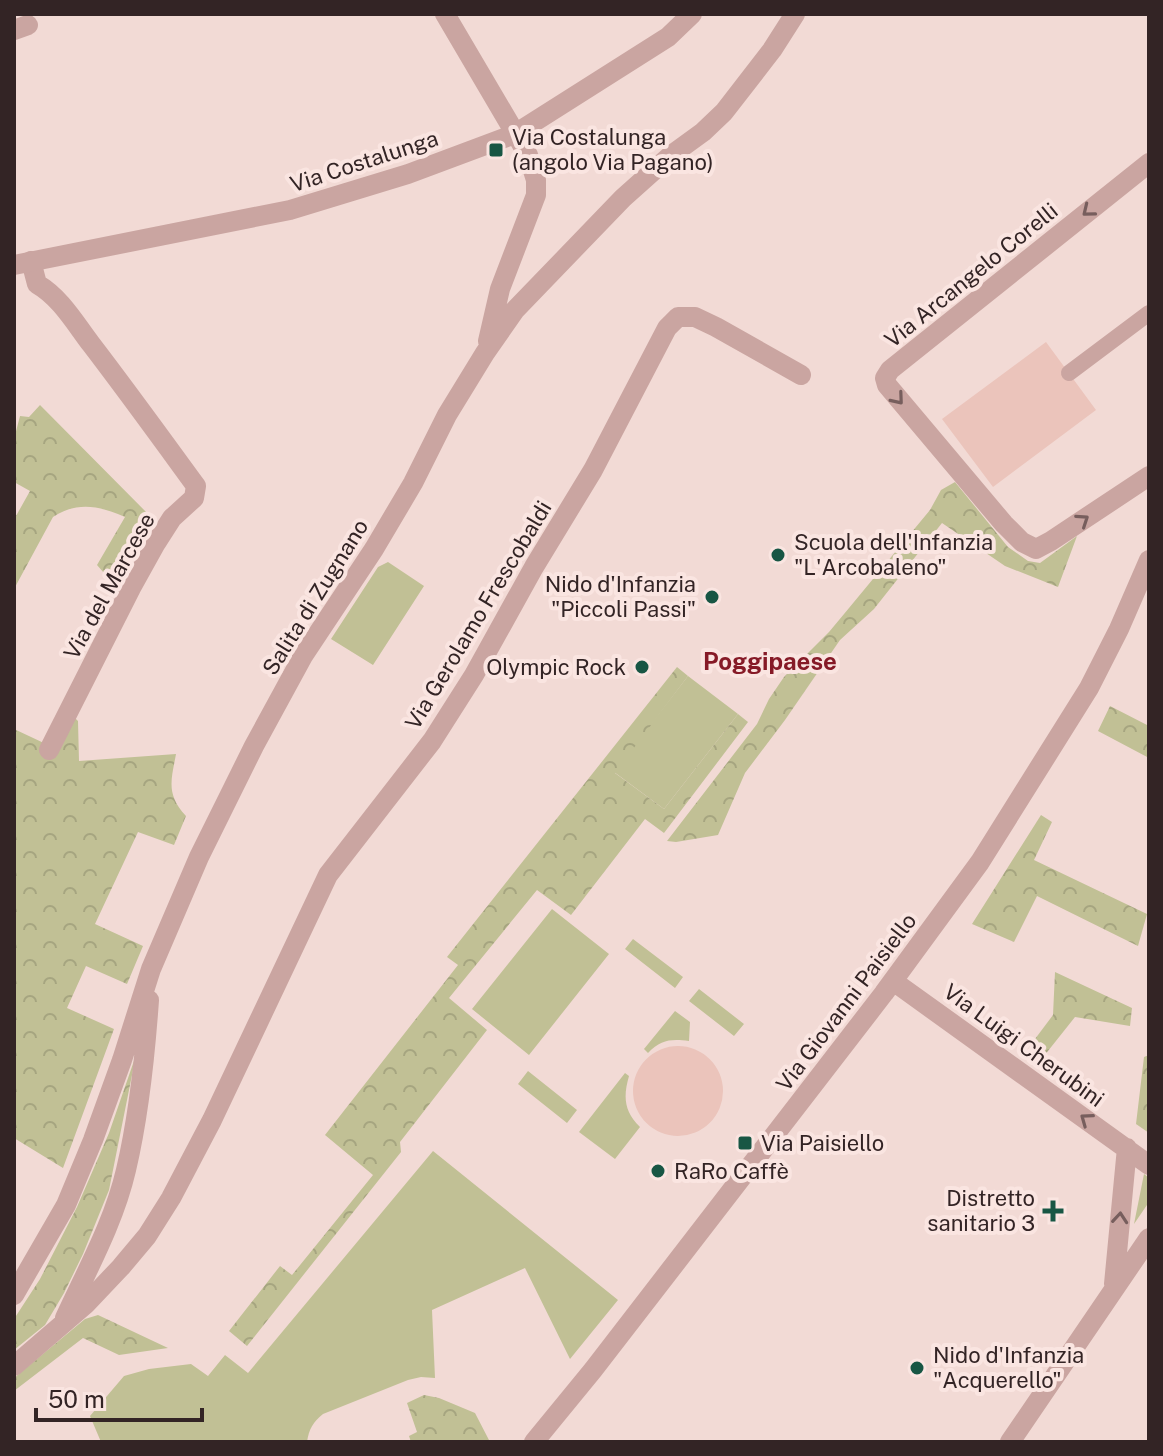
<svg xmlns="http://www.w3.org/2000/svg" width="1163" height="1456" font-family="'Public Sans',sans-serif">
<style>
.green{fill:#c1c095}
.forest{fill:url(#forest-crowns)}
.plaza{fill:#ebc4bb}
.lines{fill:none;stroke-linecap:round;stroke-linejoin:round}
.pedestrian{stroke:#caa5a1;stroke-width:16}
.minor{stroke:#caa5a1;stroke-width:20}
.tertiary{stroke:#caa5a1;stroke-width:20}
.oneway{stroke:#775e5d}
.poi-dot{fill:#185644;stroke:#fae5e1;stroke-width:3}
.labels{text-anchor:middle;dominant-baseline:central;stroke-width:8;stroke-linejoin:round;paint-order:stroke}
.poi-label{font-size:22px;fill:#332425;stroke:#fae5e1;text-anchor:start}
.street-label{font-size:22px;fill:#332425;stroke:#fae5e1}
.neighbourhood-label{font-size:24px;font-weight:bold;fill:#861a27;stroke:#fae5e1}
</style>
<defs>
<pattern id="forest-crowns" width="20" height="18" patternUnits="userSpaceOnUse" patternTransform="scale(2)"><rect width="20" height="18" fill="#c1c095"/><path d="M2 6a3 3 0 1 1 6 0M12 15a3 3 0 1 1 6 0" fill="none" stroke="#a6a580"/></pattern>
</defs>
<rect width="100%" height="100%" fill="#f2dad5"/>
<path class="green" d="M388,562L424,586L373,665L331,639L378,567Z
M688,676L738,714L664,809L614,772Z
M552,909L609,954L529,1055L472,1009Z
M633,939L683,977L675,988L625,949Z
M699,989L744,1024L734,1036L689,1001Z
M675,1011L690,1022L689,1041C672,1039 661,1039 648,1053L644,1049Z
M528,1071L577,1110L567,1123L518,1084Z
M625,1073L629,1076C623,1097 624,1111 640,1127L615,1159L579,1132Z
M433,1151L618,1300L570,1359L525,1268L432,1310L435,1378L421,1377L408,1380L323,1414C313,1422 309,1429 307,1442H101L90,1416L124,1376L149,1369L191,1364L208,1376L225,1355L248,1373Z
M1144,1174L1149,1178V1202L1134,1224Z"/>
<path class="forest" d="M40,405L153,519L117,588L97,565L125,517C99,506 78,501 53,517L14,589V516H16L30,491L14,482V439L20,416L29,417Z
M955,482L1008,547L1028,561L1040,563L1077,536L1058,587L1005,566L942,523L874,609L840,640L785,720L745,773L718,835L676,842L667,841L757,724L769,699L784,677L829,632L849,608L930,510L941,490Z
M677,667L688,676L615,773L664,809L738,714L748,722L664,833L645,819L571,915L537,890L449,998L487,1030L400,1142L401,1152L247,1346L229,1331L280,1266L292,1275L373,1175L325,1135L458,965L447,957Z
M1110,706L1149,726V758L1098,731Z
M73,716L78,721L79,761L176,754C171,781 166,794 186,816L174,845L138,832L95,924L143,946L127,984L86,966L67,1008L114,1029L63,1168L14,1138V729L46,744Z
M1041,815L1052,822L1034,860L1147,914L1138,946L1037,896L1014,942L972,924Z
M1055,972L1132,1008L1130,1026L1075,1017L1044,1056L1029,1047L1053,1015Z
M136,1055L109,1190L83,1254L64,1293L45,1325L14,1350V1319L40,1279L77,1207L109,1133Z
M1149,1055V1133L1136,1124L1144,1057Z
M98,1315L168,1348L119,1355L83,1338L14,1391V1378L85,1319Z
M424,1395L439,1398L475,1413L490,1442H411L409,1436L417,1432L407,1403Z"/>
<path class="plaza" d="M1046,342L1096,410L993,487L942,419Z
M633 1091a45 45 0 1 1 90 0a45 45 0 1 1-90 0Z"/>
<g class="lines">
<path class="pedestrian" d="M1069,373L1149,313"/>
<path class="minor" d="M445,14L528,155L536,180V195L500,289L488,341
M14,30L28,25
M1149,163L890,370L885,378L887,385L1004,524L1022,542L1036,549L1051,541L1149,476
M31,261L37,284C60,297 75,323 91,344C127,391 161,438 196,486L194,498L172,518L156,543L131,588L49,750
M893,981L1149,1165
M1114,1284L1127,1148
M14,1295L66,1205L93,1140L122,1060L151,969L199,857L254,746L303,656L374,549L413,483L447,415L485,353L515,310L623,198L670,156L703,132L724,112L772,50L795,14
M65,1318C87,1270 114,1222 126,1170C139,1115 145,1057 149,1000
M14,1366L86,1304L121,1267L147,1236L171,1198L212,1120L328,875L432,741L474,675L534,567L593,470L667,328L678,317H695L716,327L801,375
M534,1442L593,1370L884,993L980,862L1089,688L1119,629L1149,560
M1010,1442L1149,1238"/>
<path class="tertiary" d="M14,265L290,210L408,174L515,134L668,37L692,14"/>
</g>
<defs><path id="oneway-chevron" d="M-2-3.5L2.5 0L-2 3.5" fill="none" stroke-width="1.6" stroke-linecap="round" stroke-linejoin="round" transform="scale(2)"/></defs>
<g class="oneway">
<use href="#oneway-chevron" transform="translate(1088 211) rotate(141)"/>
<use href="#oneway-chevron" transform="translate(898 399) rotate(50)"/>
<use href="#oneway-chevron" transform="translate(1083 520) rotate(-34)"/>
<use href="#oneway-chevron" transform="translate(1086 1119) rotate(-144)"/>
<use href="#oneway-chevron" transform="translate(1120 1218) rotate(-85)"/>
</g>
<g class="poi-dot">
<rect x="488" y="142" width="16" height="16" rx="4"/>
<circle cx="778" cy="555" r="8"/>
<circle cx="712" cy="597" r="8"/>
<circle cx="642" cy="667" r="8"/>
<rect x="737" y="1135" width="16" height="16" rx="4"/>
<circle cx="658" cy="1171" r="8"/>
<path d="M1049 1199h8v8h8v8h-8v8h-8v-8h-8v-8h8z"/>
<circle cx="917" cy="1368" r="8"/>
</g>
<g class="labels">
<g class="poi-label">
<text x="512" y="137">Via Costalunga<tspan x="512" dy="25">(angolo Via Pagano)</tspan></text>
<text x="794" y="542">Scuola dell'Infanzia<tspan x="794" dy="25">"L'Arcobaleno"</tspan></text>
<text x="696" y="584" text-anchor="end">Nido d'Infanzia<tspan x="696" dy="25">"Piccoli Passi"</tspan></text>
<text x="626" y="667" text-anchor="end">Olympic Rock</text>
<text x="761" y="1143">Via Paisiello</text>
<text x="674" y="1171">RaRo Caffè</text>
<text x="1035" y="1198" text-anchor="end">Distretto<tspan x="1035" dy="25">sanitario 3</tspan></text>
<text x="933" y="1355">Nido d'Infanzia<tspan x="933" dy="25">"Acquerello"</tspan></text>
</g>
<g class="street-label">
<text transform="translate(364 161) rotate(-18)">Via Costalunga</text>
<text transform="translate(971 275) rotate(-39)">Via Arcangelo Corelli</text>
<text transform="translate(109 586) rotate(-61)">Via del Marcese</text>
<text transform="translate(315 597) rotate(-58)">Salita di Zugnano</text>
<text transform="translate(478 615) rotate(-59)">Via Gerolamo Frescobaldi</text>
<text transform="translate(846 1002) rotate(-53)">Via Giovanni Paisiello</text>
<text transform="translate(1024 1045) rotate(36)">Via Luigi Cherubini</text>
</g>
<g class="neighbourhood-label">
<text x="770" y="661">Poggipaese</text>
</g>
</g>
<rect width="1163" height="1456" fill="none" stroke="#332425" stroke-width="32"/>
<path d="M36 1408v12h166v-12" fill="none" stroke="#332425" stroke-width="4"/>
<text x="48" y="1408" font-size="24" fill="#332425" stroke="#fae5e1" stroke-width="6" paint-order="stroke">50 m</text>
</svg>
